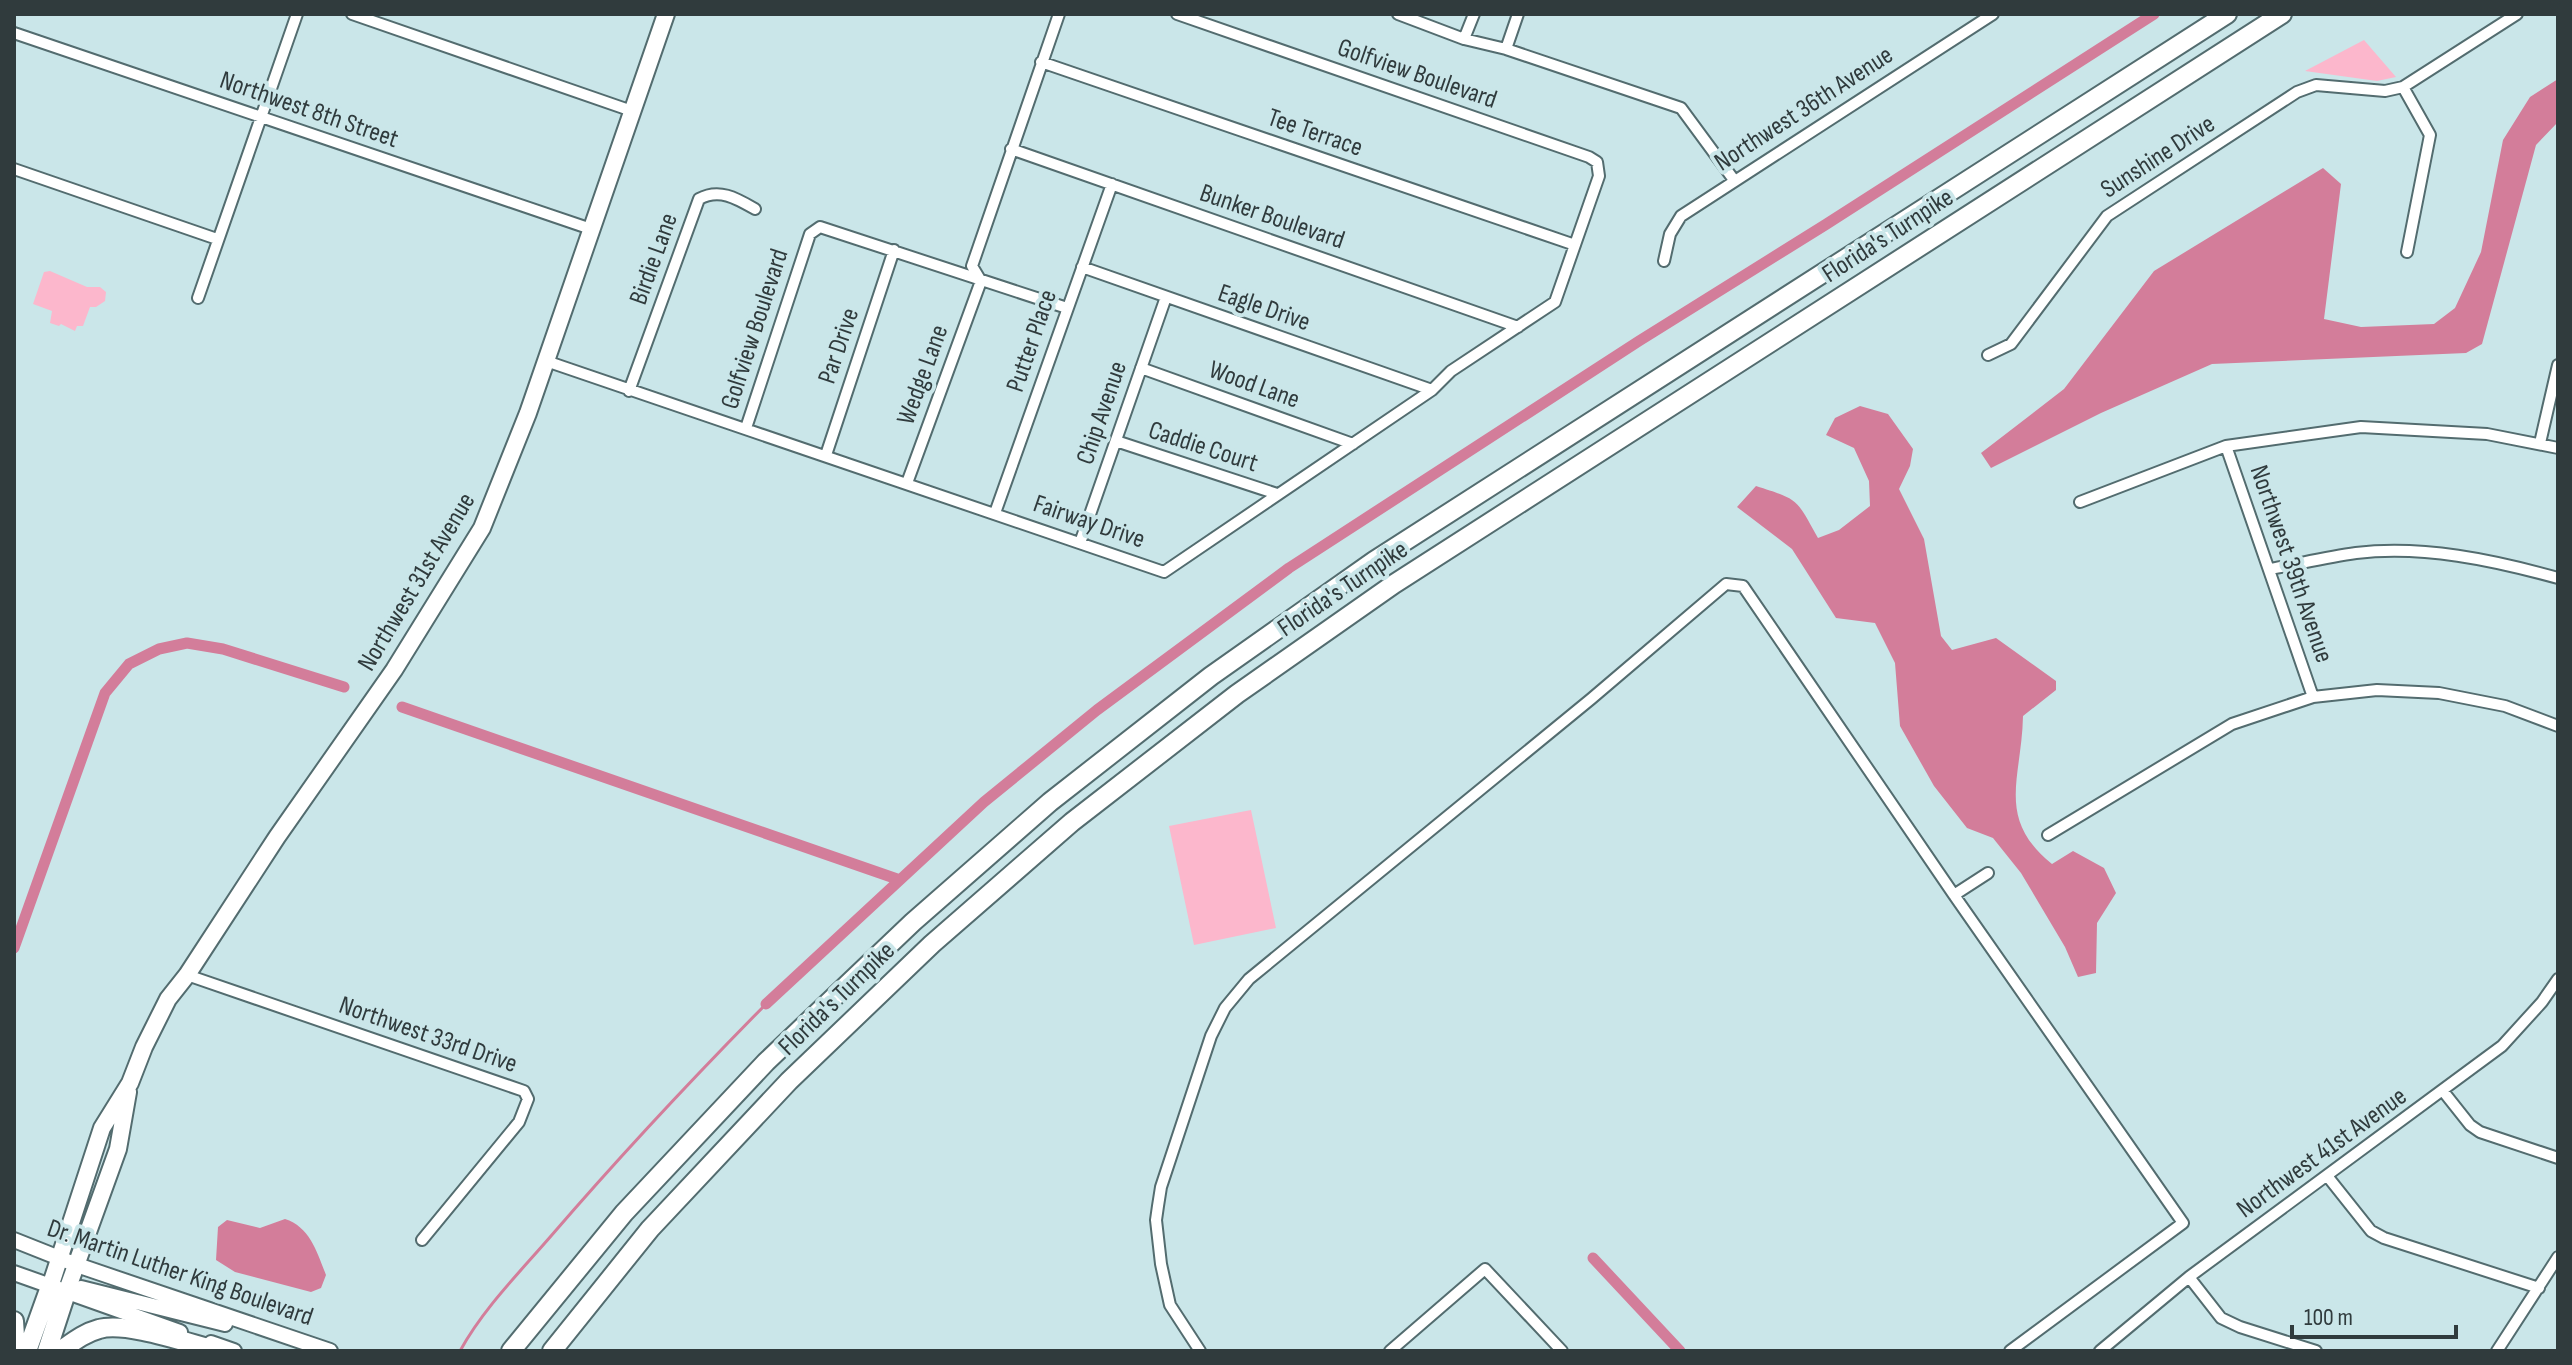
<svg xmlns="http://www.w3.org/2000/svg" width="2572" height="1365" font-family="'Sofia Sans Condensed',sans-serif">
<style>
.green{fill:#fcb7cc}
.water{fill:#d37d9a}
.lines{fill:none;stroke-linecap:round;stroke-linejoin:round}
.stream{stroke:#d37d9a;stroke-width:3}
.canal{stroke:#d37d9a;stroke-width:11}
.street-casing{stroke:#536c6f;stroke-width:14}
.secondary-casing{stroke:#536c6f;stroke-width:18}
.primary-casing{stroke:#536c6f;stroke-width:20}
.highway-casing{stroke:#536c6f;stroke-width:22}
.street{stroke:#fff;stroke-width:10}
.secondary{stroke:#fff;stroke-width:14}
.primary{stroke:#fff;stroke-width:16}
.highway{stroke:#fff;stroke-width:18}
.labels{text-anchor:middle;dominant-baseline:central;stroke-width:8;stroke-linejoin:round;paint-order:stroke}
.street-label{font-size:26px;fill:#303b3d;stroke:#cae6e9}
</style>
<rect width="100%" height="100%" fill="#cae6e9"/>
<path class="green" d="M2364,40L2396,77L2377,81L2305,71Z
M50,271L87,287H100L106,292L105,301L96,307H90L83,326H77L75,331L61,324L59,326L50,323L52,311L33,304L44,272Z
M1251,810L1276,928L1194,945L1169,826Z"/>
<path class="water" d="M2558,79V122L2536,145L2482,344L2466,353L2212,364L2101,413L1991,468L1981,453L2064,389L2154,271L2323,168L2341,184L2324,319L2361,327L2434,324L2455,308L2481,252L2503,140L2530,97Z
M1860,406L1888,414L1913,449L1910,466L1899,489L1924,539L1941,636L1952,650L1996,638L2056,681V690L2023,716C2022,778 1995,818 2052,864L2073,851L2104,868L2116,893L2097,923L2096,973L2078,977L2065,947L2021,873L1993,838L1967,828L1934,786L1900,726L1895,663L1875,623L1836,618L1792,549L1737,507L1756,486C1800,500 1796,499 1818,538L1839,530L1870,506L1869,481L1854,448L1826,435L1835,418Z
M285,1219C310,1227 317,1252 326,1275L321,1288L311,1292L235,1272L216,1260L218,1227L227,1220L260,1228Z"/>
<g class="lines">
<path class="stream" d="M460,1351C483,1309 519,1273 551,1236C620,1156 692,1079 766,1004"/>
<path class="canal" d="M402,707L900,880
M14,948L105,693L129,664L159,649L187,643L223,649L344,687
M766,1004L984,802L1097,710L1289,568L1639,341L1825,225L2154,14
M1593,1258L1680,1351"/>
<g class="street-casing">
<path id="street" d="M352,14L632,111
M1398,14L1464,39L1506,49L1681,108L1734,180
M14,33L591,229
M1464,39L1474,14
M1506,49L1518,14
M1041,62L1575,245
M2403,87L2430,135L2407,252
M1011,149L1518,327
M14,169L217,239
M1664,261L1670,234L1681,216L1993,14
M1082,267L1432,390
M198,298L297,14
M1988,355L2011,344L2107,216L2297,92L2316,85L2385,91L2403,87L2517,14
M546,361L1164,572L1432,390L1451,371L1555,302L1599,176L1597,162L1589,157L1177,14
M1141,368L1353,444
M629,391L699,199C719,188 736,198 755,209
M746,428L810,234L820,227L1067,308
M1116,441L1277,494
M2540,443L2558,365
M2226,446L2313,697
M826,455L894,250
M907,483L981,281L972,266L1059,14
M2080,502L2226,446L2361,427L2487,434L2558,448
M995,513L1112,184
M1080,543L1166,297
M2270,569C2298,564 2327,557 2356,553C2423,545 2493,560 2558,578
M2048,835L2232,724L2313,697L2377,690L2439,693L2505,706L2558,726
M1954,895L1988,873
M187,975L524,1091L528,1099L519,1122L422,1240
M2443,1091L2470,1125L2480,1132L2558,1158
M2328,1177L2371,1231L2384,1238L2539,1288
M2189,1277L2221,1318L2240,1327L2316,1351
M1200,1351L1170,1305L1161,1264L1156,1220L1158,1206L1161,1187L1211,1036L1225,1008L1249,979L1591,699L1726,584L1743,586L1954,895L2183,1223L2010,1351
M1390,1351L1485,1269L1562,1351
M2100,1351L2189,1277L2502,1046L2542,1002L2558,979
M2497,1351L2558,1257"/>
</g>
<g class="secondary-casing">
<path id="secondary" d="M14,1240L77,1265L330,1351
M14,1273L180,1332
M70,1291L81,1288L225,1324
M211,1343L234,1351"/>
</g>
<g class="primary-casing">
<path id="primary" d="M50,1287L102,1128L130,1083L144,1047L168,999L187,975L277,837L394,670L482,528L528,413L666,14
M66,1293L118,1149L128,1092"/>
</g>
<g class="highway-casing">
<path id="highway" d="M14,1321L16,1351
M27,1351L50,1287
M47,1351L66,1293
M60,1351C73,1342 84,1333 99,1329C126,1321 190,1344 219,1351
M511,1351L624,1213L766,1062L913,922L1050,802L1211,676L1374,561L2227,14
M552,1351L650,1229L789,1081L932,944L1072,822L1237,694L1394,584L2282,14"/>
</g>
<use href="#street" class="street"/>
<use href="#secondary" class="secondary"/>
<use href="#primary" class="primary"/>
<use href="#highway" class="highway"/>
</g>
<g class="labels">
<g class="street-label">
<text transform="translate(1417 74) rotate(19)">Golfview Boulevard</text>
<text transform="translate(1804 109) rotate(-33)">Northwest 36th Avenue</text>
<text transform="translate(309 110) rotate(19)">Northwest 8th Street</text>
<text transform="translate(1315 133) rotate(19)">Tee Terrace</text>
<text transform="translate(2158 157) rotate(-33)">Sunshine Drive</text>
<text transform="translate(1272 217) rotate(19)">Bunker Boulevard</text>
<text transform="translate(1888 236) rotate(-33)">Florida's Turnpike</text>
<text transform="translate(654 259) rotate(-70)">Birdie Lane</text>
<text transform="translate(1264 308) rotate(19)">Eagle Drive</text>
<text transform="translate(755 329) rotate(-72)">Golfview Boulevard</text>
<text transform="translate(1032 341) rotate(-71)">Putter Place</text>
<text transform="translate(839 346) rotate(-71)">Par Drive</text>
<text transform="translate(923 375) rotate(-70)">Wedge Lane</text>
<text transform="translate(1254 385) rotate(20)">Wood Lane</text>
<text transform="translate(1102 413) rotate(-71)">Chip Avenue</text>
<text transform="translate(1203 447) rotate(18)">Caddie Court</text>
<text transform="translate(1089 522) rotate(19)">Fairway Drive</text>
<text transform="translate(2291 564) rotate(71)">Northwest 39th Avenue</text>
<text transform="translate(417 582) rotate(-59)">Northwest 31st Avenue</text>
<text transform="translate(1343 589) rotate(-34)">Florida's Turnpike</text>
<text transform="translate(837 999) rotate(-44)">Florida's Turnpike</text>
<text transform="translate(428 1035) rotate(19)">Northwest 33rd Drive</text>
<text transform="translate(2322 1153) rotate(-36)">Northwest 41st Avenue</text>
<text transform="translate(180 1273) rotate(19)">Dr. Martin Luther King Boulevard</text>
</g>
</g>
<rect width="2572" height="1365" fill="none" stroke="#303b3d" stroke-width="32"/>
<path d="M2292 1325v12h164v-12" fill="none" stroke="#303b3d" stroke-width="4"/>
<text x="2304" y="1325" font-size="24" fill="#303b3d" stroke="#cae6e9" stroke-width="6" paint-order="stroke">100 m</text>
</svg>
